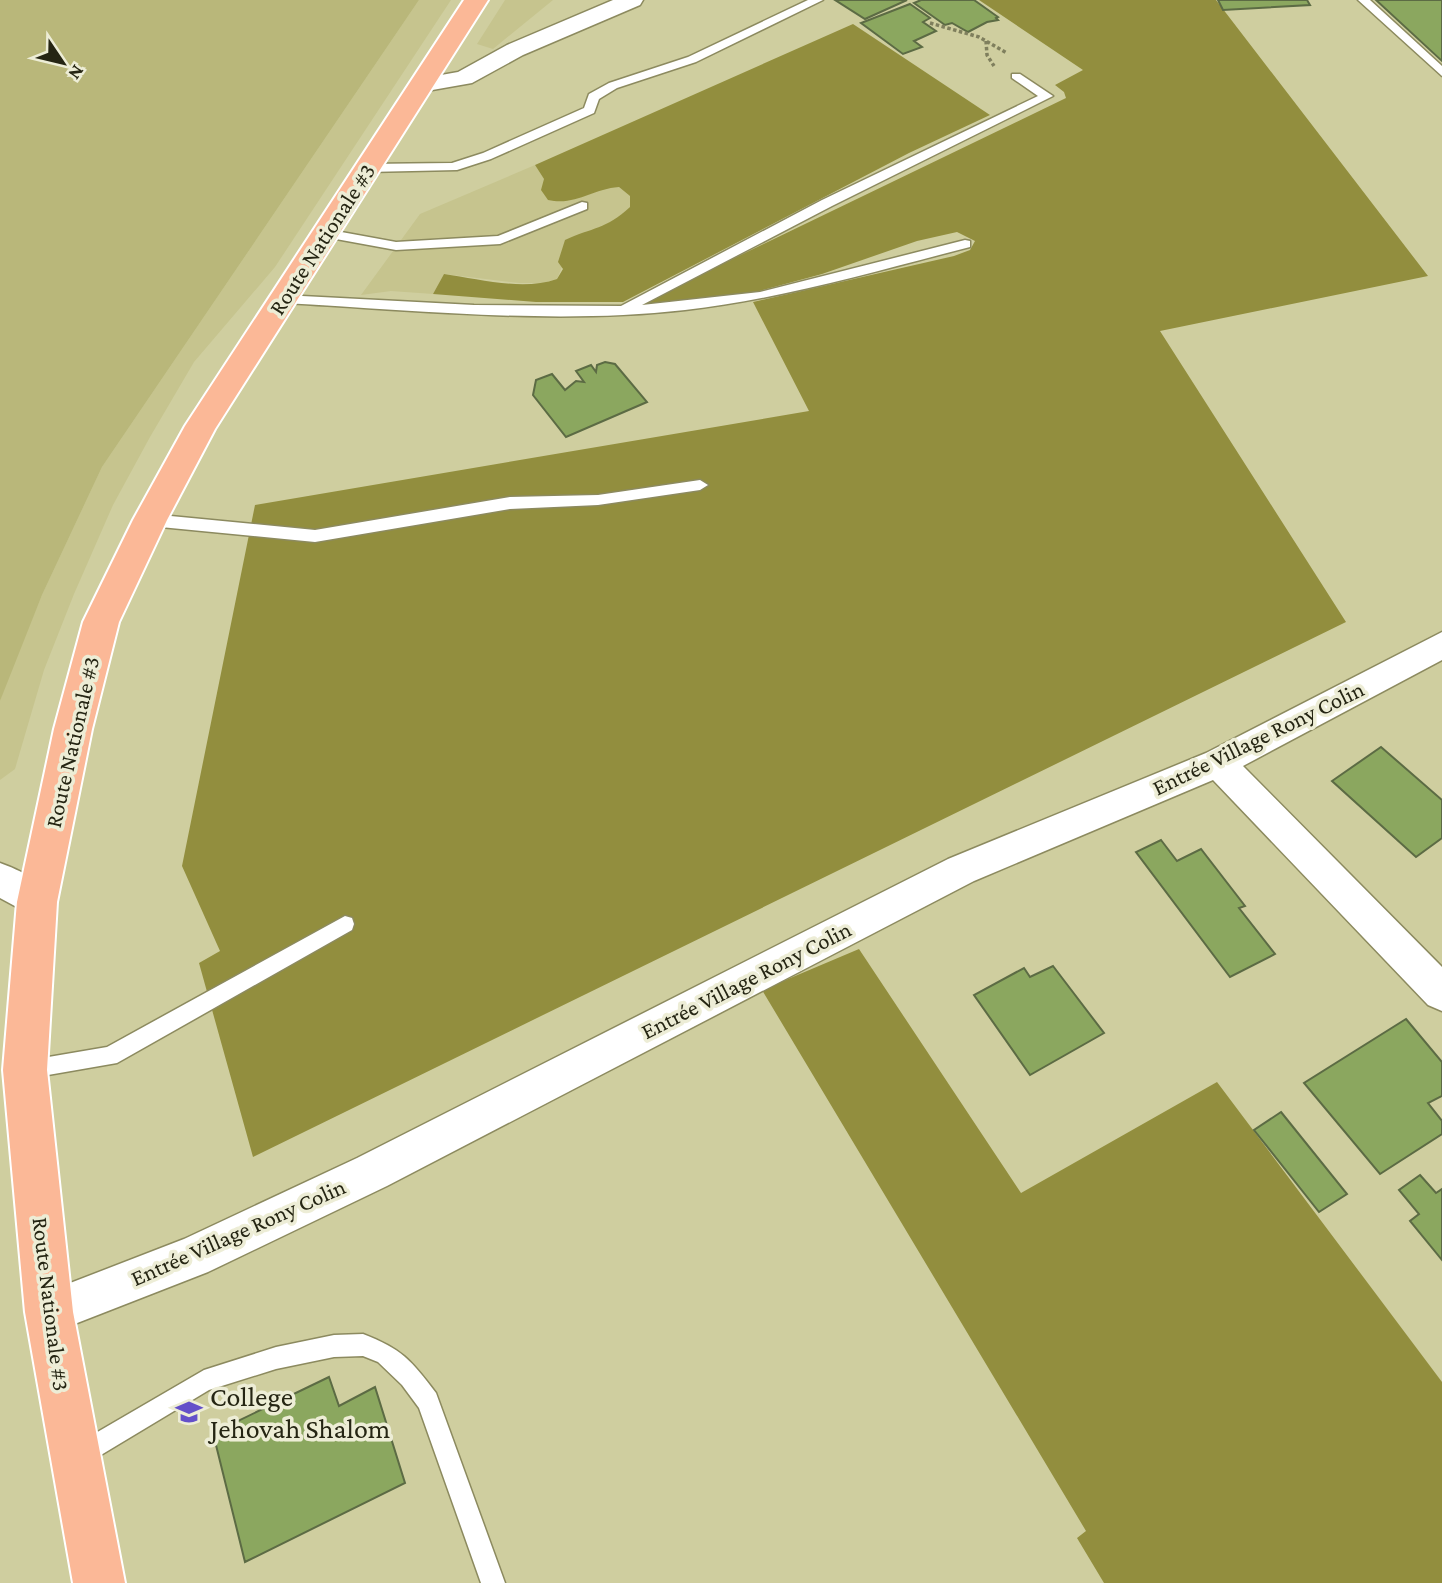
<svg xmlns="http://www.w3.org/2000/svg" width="1442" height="1583" font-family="'Crimson Pro',serif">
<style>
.built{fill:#c6c48e}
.green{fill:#b9b77a}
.forest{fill:#928e3e}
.building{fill:#8ba75f;stroke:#5c6b44;stroke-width:2}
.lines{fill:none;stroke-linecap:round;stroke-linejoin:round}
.service-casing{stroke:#8c8a5f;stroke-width:3}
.minor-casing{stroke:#8c8a5f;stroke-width:3}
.primary-casing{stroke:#fff;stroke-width:4}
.path{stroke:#7f7f5d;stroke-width:3.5;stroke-dasharray:3.5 2.5;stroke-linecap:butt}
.service{fill:#fff;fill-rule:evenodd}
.minor{fill:#fff;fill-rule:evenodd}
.primary{fill:#fbb897;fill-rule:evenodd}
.labels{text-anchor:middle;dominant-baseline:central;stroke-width:7;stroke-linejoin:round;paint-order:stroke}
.street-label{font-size:23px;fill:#252513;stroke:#ededd6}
.near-poi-label{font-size:28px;fill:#252513;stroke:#ededd6;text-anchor:start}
</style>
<rect width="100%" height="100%" fill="#cfce9f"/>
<path class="built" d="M419,0H451L275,267L194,362L150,437L113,505L74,594L44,670L15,769L0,780V701L8,676L42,595L102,467Z
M505,0H553L493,49L477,44Z
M535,165L544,179L587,195L603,188L619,187L630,196V207L616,220L598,230L575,236L557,279L543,283H519L444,274L433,294L391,291L361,295L420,214Z"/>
<path class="green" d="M0,0H419L102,467L42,595L0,701Z"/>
<path class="forest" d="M979,0H1216L1428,276L1160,331L1346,622L253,1157L199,963L220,951L182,866L255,505L809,411L753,302L954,256L970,250L975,241L957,232L917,241L822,274L756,292L682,303L635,306L1066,98L1064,92L1055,85L1083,70Z
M853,24L990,115L909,153L623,302H536L433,294L444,274C479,279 523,291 557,279L563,269L558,262L565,240C593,227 605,230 630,207V196L619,187C592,189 576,206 548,200L541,190L544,179L535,165Z
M859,949L1021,1193L1217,1082L1442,1382V1583H1104L1077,1538L1086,1531L762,990Z"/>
<path class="building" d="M835,0H907L865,19Z
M921,0H974L998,17L996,18L998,20L987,22L968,32L952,23L945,25L914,3Z
M1218,0H1307L1310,5L1223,10Z
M1376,0H1442V61Z
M910,4L930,18L923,22L936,31L914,41L922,47L903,54L861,23Z
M605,362L615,364L647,402L566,437L533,395L536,380L552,374L565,390L576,381L584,382L576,371L591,365L596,372L597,365Z
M1381,747L1442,800V838L1416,857L1332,781Z
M1161,840L1177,861L1201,849L1245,906L1239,908L1275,954L1230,977L1136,852Z
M1053,966L1104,1033L1030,1075L974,995L1024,968L1030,977Z
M1406,1019L1442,1062V1096L1428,1103L1442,1121V1134L1380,1174L1304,1083Z
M1281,1112L1347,1194L1319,1212L1254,1130Z
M1420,1175L1436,1193L1442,1189V1260L1410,1221L1419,1214L1399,1190Z
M329,1377L339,1406L375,1387L405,1483L245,1562L213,1433Z"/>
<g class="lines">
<g class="service-casing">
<path id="service" d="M808,0H823L696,62L617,88L599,99L594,113L491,159L457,170L367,172L361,168L367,164L452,163L483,153L584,108L589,94L609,83L688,57Z
M1358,0H1370L1442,66V76Z
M1012,74H1020L1053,96L832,206L642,305L760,292L965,240L970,241V247C876,271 782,299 685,310C554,325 415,310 283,303L276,299L283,295L474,305L621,306L822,200L1038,96L1012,78Z
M582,202L587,203V209L500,244L396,250L325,237L319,233L325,229L396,242L498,236Z
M700,480L708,485L700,490L598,505L510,509L315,542L150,526L142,520L150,514L315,530L510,497L598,495Z
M345,916L352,918L354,924L352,930L117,1063L25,1079L18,1077L15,1070L18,1063L25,1061L107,1047Z
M363,1334C402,1349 411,1360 436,1393L505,1583H481L419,1408L402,1385L378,1362L363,1356L334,1357L276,1369L209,1390L86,1464L78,1467L70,1464L67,1456L70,1448L204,1370L276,1347L334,1335Z"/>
</g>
<g class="minor-casing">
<path id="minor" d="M613,0H643L640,5L523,55L472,83L421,92L413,90L409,85L413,80L458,72L507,45Z
M1442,632V660L1243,766L1442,967V1011L1428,1005L1213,780L974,881L387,1186L208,1272L49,1334L34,1327L27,1312L34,1297L184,1239L357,1158L948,859L1206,753Z
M0,863C20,870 46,883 55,902L50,913L37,918L0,898Z"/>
</g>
<g class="primary-casing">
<path id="primary" d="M464,0H488L215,429L167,520L119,622L92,729L57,902L47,1070L73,1312L125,1583H73L25,1312L3,1070L17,902L54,729L83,622L133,520L185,426Z"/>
</g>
<path class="path" d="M930,23L979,37L1007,53
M986,41L987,55L994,66"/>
<use href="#service" class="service"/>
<use href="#minor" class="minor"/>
<use href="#primary" class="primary"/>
</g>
<defs>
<g id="school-bare" transform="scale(2.1)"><path d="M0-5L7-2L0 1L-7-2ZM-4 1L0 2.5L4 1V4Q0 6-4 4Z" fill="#6450c9" stroke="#ededd6" stroke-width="2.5" paint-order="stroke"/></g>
</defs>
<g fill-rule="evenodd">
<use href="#school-bare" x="189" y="1412"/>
</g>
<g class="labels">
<g class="street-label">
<text transform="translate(322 239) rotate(-57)">Route Nationale #3</text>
<text transform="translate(1258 738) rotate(-26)">Entrée Village Rony Colin</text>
<text transform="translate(72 742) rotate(-77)">Route Nationale #3</text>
<text transform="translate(746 980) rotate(-27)">Entrée Village Rony Colin</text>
<text transform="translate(238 1232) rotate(-24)">Entrée Village Rony Colin</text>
<text transform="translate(51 1304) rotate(83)">Route Nationale #3</text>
</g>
<g class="near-poi-label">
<text x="210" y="1396">College<tspan x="210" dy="32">Jehovah Shalom</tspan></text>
</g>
</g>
<g transform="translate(63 63) rotate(125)" stroke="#ededd6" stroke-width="5" paint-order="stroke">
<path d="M0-5L12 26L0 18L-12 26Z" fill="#252513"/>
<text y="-10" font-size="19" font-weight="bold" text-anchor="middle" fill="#252513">N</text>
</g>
</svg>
